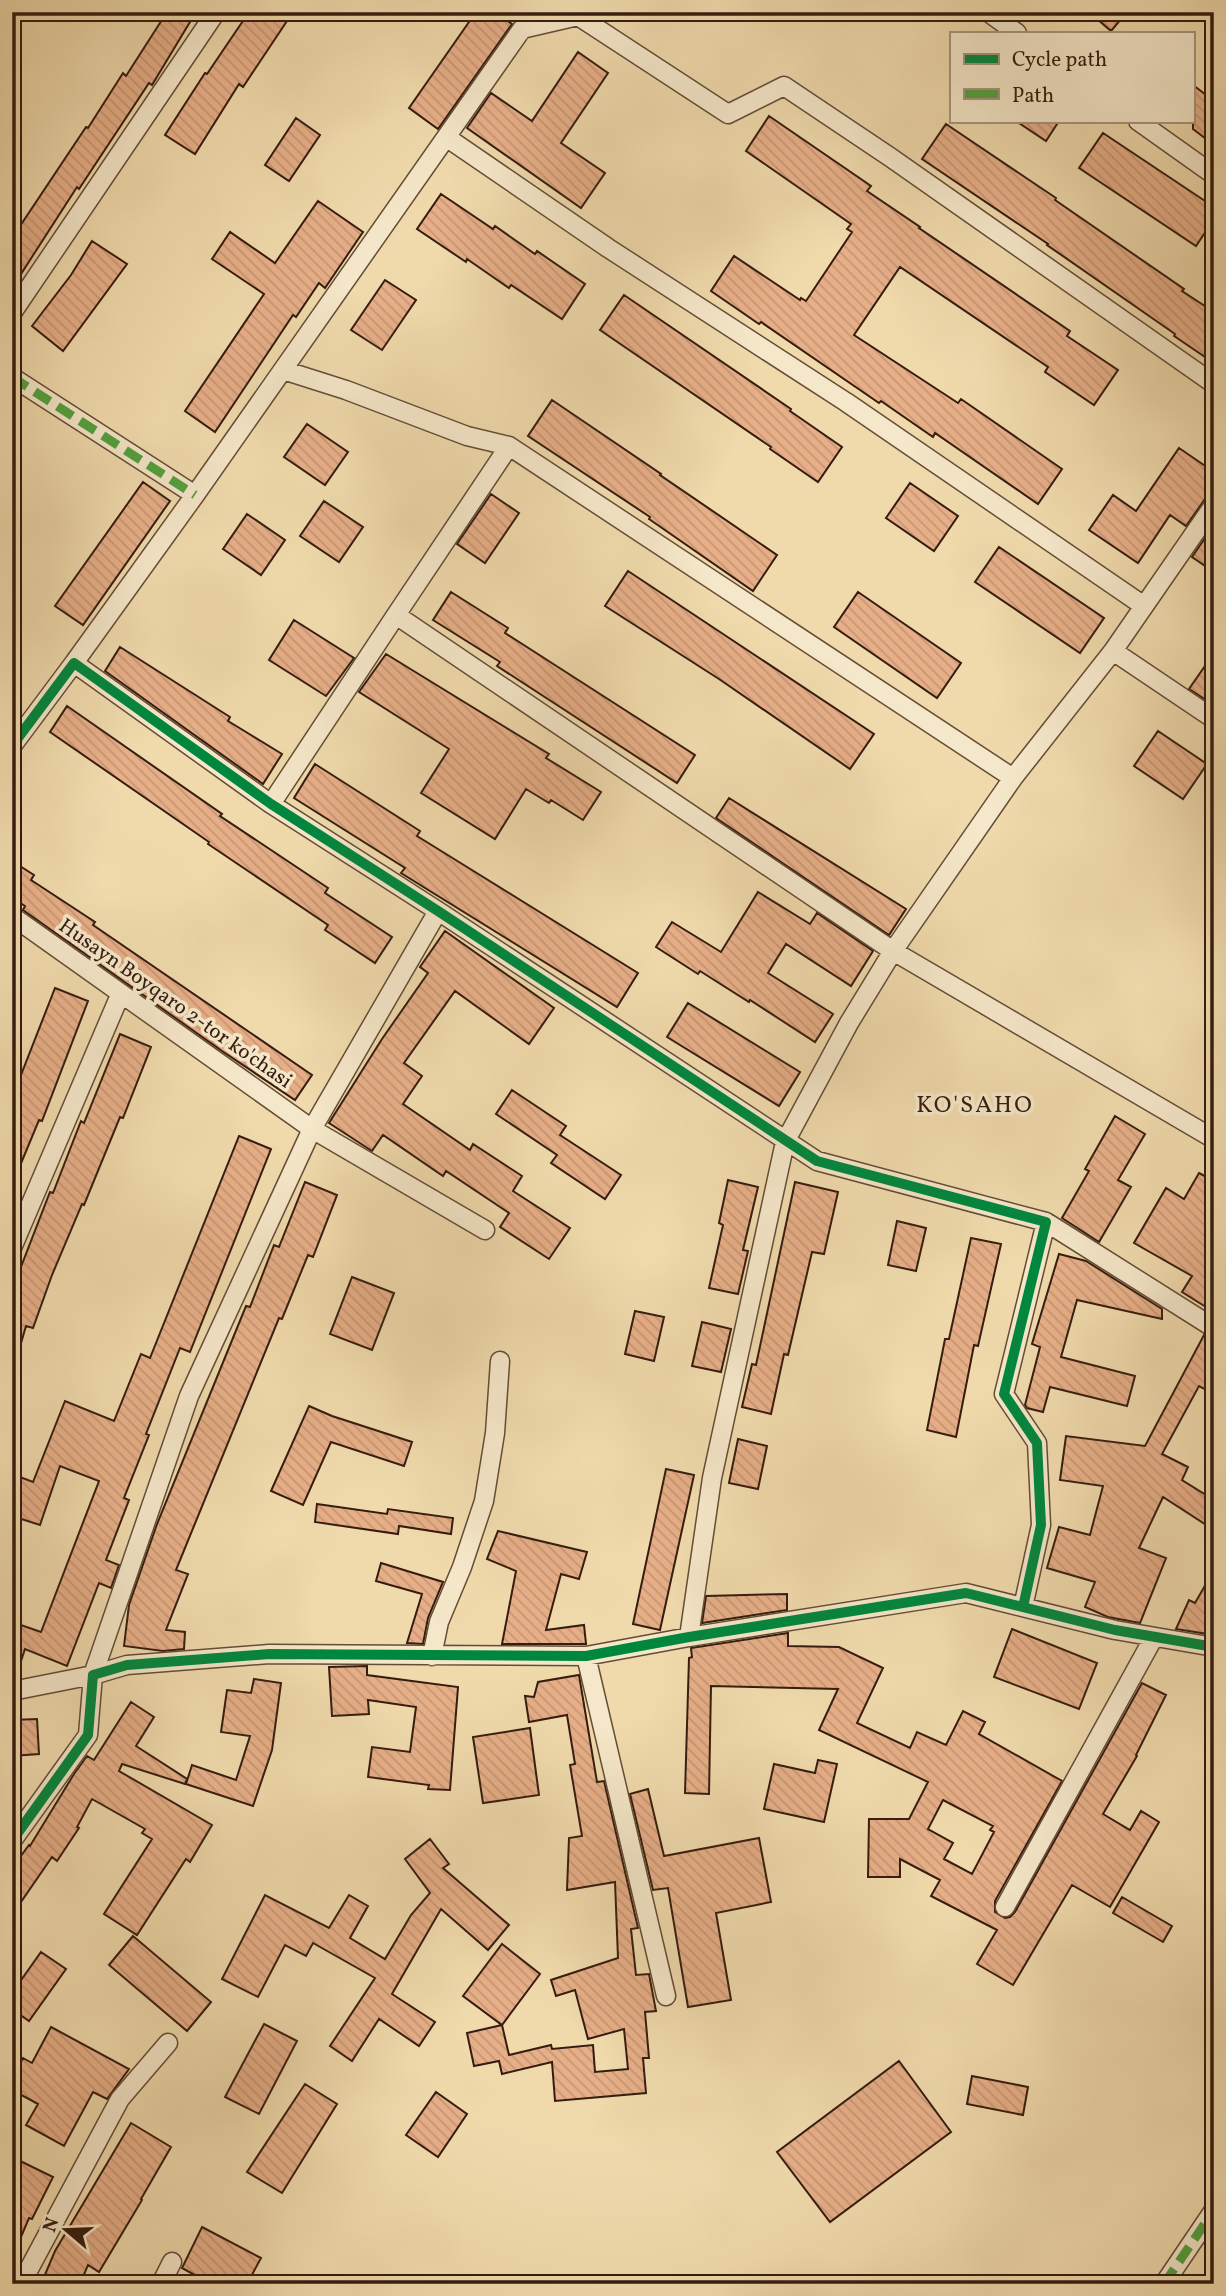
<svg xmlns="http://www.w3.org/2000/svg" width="1226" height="2296" font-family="Vollkorn,serif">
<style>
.building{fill:url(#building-back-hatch);stroke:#351c0f;stroke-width:2;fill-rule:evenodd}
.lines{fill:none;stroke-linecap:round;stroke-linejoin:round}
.street-casing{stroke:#644c36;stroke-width:21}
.street{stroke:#f5e7c9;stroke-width:18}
.quiet{stroke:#53a13f;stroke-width:9;stroke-dasharray:18 9;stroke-linecap:butt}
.cycleway-casing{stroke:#f5e7c9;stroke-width:15}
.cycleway{stroke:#00873e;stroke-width:10}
.labels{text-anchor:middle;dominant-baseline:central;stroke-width:7;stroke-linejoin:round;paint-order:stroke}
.street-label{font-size:21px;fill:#351c0f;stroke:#f5e7c9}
.quarter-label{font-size:24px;letter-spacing:2px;fill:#351c0f;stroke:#f5e7c9}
</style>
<defs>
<pattern id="building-back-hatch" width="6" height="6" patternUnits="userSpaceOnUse" patternTransform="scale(1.75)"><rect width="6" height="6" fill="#e7af88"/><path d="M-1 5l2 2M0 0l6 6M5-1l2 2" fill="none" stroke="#c79674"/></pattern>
</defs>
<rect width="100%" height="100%" fill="#f0daac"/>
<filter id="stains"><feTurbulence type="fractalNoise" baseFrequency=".00286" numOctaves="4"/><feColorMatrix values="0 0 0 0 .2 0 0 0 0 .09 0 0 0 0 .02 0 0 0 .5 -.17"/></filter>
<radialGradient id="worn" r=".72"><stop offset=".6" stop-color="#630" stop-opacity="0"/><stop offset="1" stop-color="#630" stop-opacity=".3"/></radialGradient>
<path class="building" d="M167,12H196L152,85L149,83L79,189L77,187L12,288V225L18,229L86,127L88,128L123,73L126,76Z
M249,12H293L243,87L239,84L195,154L165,135L205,73L207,74Z
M476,12H494L512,24L438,129L409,108Z
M1089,12H1127L1111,31Z
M578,52L608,73L561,143L605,173L581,208L467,128L491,93L532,121Z
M1193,85L1214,101V145L1193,129Z
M769,116L871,186L867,191L920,227L919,228L1070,331L1067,336L1118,370L1094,405L1045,372L1048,367L900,267L854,335L958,403L961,399L1062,469L1038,504L935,433L933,437L881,401L879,403L761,322L759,324L711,291L734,256L800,300L801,298L806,301L852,232L847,229L851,224L746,151Z
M296,118L320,135L289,181L265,165Z
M1016,121H1059L1046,141Z
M946,124L1056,198L1055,200L1184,289L1182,291L1214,312V363L1174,336L1175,334L1047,245L1048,244L922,159Z
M1103,133L1214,207V219L1196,246L1079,168Z
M441,194L493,229L495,226L535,254L537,251L585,284L562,319L511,285L509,288L467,259L466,262L417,229Z
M318,201L363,232L325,288L319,283L296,317L293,315L215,432L185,411L264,294L212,259L230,232L275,263Z
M92,241L127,264L63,351L32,326L71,275Z
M385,280L416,300L382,350L351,330Z
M624,295L791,409L790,411L842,447L818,482L770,449L771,447L600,330Z
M552,400L661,474L660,475L777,555L753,591L649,519L650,517L528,436Z
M307,424L348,452L325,485L284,457Z
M1179,448L1214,472V494L1205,499L1186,526L1170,515L1138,563L1089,530L1113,495L1136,511Z
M143,482L170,501L83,625L55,606Z
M910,483L958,516L934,551L886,518Z
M491,494L519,513L485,563L457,544Z
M324,501L363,527L339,562L300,536Z
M247,514L285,540L261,575L223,549Z
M1214,525V572L1192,557Z
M999,547L1104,618L1080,653L975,582Z
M628,571L874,734L850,769L719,679L605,606Z
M451,592L508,628L505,633L695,755L677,783L497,666L500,662L433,620Z
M858,592L961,663L937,698L834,627Z
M294,620L354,658L326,696L269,660Z
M120,647L230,717L228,721L282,754L263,784L105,671Z
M1214,653V705L1189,689Z
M386,654L549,754L546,758L601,792L583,820L551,800L549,803L526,789L495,839L421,793L449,749L359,692Z
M67,706L222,814L220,816L328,888L325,893L392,937L375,963L325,930L328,925L208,844L209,842L50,732Z
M1158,731L1207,764L1183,799L1134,766Z
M315,764L420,831L417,836L638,973L617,1007L401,873L405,868L294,798Z
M729,798L906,909L889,935L716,818Z
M12,861L34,875L31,880L95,922L93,925L312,1075L295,1100L222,1051L23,910L25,906L17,901L12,905Z
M758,892L810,924L817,913L873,951L851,986L786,944L768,973L833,1014L815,1042L750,1000L749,1002L700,971L698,974L656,947L672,922L721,952Z
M445,931L554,1008L529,1044L455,991L404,1063L422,1076L403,1104L470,1150L473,1144L522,1176L513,1191L570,1228L549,1259L500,1227L509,1213L446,1171L443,1176L383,1135L372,1151L329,1123L382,1039L428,973L420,967Z
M55,988L88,1001L42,1121L39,1120L12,1185V1098Z
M688,1003L800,1072L779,1106L667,1037Z
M120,1034L151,1047L123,1118L120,1117L84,1205L82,1204L52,1275L33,1328L26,1326L17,1357H12V1290L50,1192L53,1193L81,1121L84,1123Z
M512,1090L566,1126L560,1135L621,1175L605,1199L551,1163L557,1155L496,1114Z
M1115,1116L1145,1134L1118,1180L1131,1187L1099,1242L1062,1218L1089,1171L1085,1169Z
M239,1136L271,1149L190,1352L180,1348L146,1434L149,1435L124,1498L129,1500L106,1560L119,1565L111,1588L99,1583L67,1666L25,1649L15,1679L12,1678V1622L41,1632L99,1481L60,1466L40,1525L12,1516V1474L33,1482L65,1401L114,1421L141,1354L150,1358Z
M1199,1173L1214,1181V1312L1182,1292L1192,1276L1134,1243L1166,1188L1184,1199Z
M728,1180L758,1187L743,1250L748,1251L738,1294L709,1288L723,1225L719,1223Z
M305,1182L337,1195L313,1257L308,1255L282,1319L279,1318L176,1570L188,1574L166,1630L185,1632L184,1649L163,1651L124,1646L129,1605L157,1524L246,1306L250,1307L274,1245L279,1247Z
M795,1182L838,1192L824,1254L812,1252L788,1355L784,1354L771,1414L742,1407L752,1364L756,1365Z
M897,1221L926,1228L916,1271L888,1265Z
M971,1238L1001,1244L978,1346L974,1345L956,1437L927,1430L945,1339H949Z
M1059,1254L1086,1261L1162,1309V1319L1077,1300L1061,1357L1135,1376L1127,1406L1050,1387L1043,1412L1027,1408L1025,1405L1040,1347L1032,1344Z
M352,1277L394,1293L372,1350L330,1334Z
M635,1311L664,1317L654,1361L625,1354Z
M702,1322L731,1329L721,1372L692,1366Z
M1204,1335L1214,1339V1394L1199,1386L1162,1454L1188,1467L1182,1480L1214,1500V1530L1163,1497L1139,1548L1166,1558L1140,1623L1108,1617L1085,1607L1095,1582L1047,1568L1059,1527L1090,1535L1103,1486L1060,1480L1066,1436L1145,1446Z
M309,1406L332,1416L412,1442L404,1466L331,1442L303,1505L271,1491Z
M738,1439L767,1446L758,1489L729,1483Z
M666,1469L694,1475L660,1630L633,1624Z
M317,1504L387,1514L388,1509L453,1518L451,1534L399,1526L398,1534L315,1522Z
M498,1531L587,1552L579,1579L561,1574L546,1630L584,1625L586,1644H502L516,1571L487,1559Z
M381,1563L443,1582L428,1618L423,1644L407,1643L422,1594L376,1581Z
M1214,1570V1635L1176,1629L1189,1600L1195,1603Z
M787,1594V1610L702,1623L706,1596Z
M1012,1629L1097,1663L1079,1709L994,1677Z
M788,1633V1646L839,1647L883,1668L857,1723L910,1748L917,1732L946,1745L963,1711L985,1722L979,1734L1062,1781L995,1901V1912L1005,1918L1010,1917L1015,1912L1142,1683L1166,1695L1136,1755L1137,1756L1103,1814L1130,1830L1141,1811L1159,1822L1110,1907L1072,1885L1013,1985L977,1964L997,1930L931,1896L940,1880L900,1859V1877H868L869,1819H909L928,1782L819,1730L838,1689L711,1686L709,1794L685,1793L689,1658L692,1657L691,1648ZM943,1800L993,1826L990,1830L994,1832L972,1874L944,1859L953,1843L928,1829Z
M367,1666V1675L458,1687L450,1790L428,1789L429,1785L368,1777L372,1747L410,1752L416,1707L368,1700L369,1714L332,1716L329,1667Z
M579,1675L597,1782L604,1781L638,1928L631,1929L636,1975L649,1974L656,2011L645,2012L649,2058H643L646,2093L555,2101L552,2062L502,2074L499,2061L474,2066L467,2033L502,2025L509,2055L551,2045L552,2049L593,2045L595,2072L628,2069L624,2029L588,2039L575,1990L556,1996L551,1980L618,1958L615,1882L567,1890L569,1838L582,1836L570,1765L575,1764L567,1715L529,1722L525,1696L534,1697L538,1682Z
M254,1679L281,1683L272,1750L253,1806L186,1784L192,1765L236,1780L250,1736L221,1732L227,1690L251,1693Z
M131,1702L154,1717L136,1746L187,1779L185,1784L122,1764L119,1771L212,1825L190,1862L186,1859L137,1935L104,1914L152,1839L142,1833L145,1829L92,1799L77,1827L79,1828L57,1861L52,1857L12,1915V1868L29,1845L30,1846L74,1774L87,1756L94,1760Z
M37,1719L39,1754L12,1756V1720Z
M530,1728L539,1795L483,1803L473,1737Z
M818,1760L837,1764L824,1822L764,1809L774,1764L815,1773Z
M648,1789L664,1856L759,1838L771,1902L716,1913L731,2000L688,2007L668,1888L653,1890L630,1794Z
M430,1839L449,1864L443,1868L509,1925L488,1950L441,1909L392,1994L435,2022L419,2046L379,2019L352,2061L330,2046L375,1978L313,1943L306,1956L285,1945L258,1997L222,1979L265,1895L329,1928L349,1895L368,1906L350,1938L385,1959L411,1915L430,1893L405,1859Z
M1122,1897L1172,1926L1163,1942L1113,1913Z
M133,1936L211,2002L187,2031L109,1965Z
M502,1944L540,1974L502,2025L463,1996Z
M41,1952L66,1969L29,2021L12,2009V1993Z
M264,2024L297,2041L259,2114L225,2097Z
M51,2027L129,2069L107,2099L93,2092L64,2146L26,2125L38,2104L12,2090V2077L23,2058L32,2063Z
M899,2061L951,2132L830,2222L777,2152Z
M972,2076L1028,2087L1023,2115L967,2104Z
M305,2084L337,2104L282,2193L247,2172Z
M436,2092L467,2114L438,2157L406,2135Z
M131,2123L171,2147L141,2199L142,2200L99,2272L88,2265L80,2284H41L55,2251Z
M12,2157L53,2177L32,2219L29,2218L12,2258Z
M202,2227L261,2258L247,2284H211L182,2268Z"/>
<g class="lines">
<g class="street-casing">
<path id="street" d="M988,12L1017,33
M578,16L728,114L784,86L890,157L1214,384
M1138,121L1214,175
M446,137L608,248L846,402L1144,606
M12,313L216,12
M283,370L346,390L467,436L509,446L1013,778
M12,377L195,495
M396,615L509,446
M1113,651L1214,719
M74,663L195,495L522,29L578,16L580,12
M12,746L74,663L271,804L438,911L817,1161L1046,1222L1004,1394L1037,1443L1041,1525L1023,1607
M271,804L396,615L893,951L1214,1139
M12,916L312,1129L485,1230
M1046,1222L1214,1328
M12,1248L120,995
M689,1637L712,1478L785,1142L849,1023L893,951L1013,778L1113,651L1214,505
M432,1656L439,1622L462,1567L484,1501L495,1433L500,1361
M586,1656L666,1996
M12,1691L93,1675L189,1396L312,1129L438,911
M12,1841L88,1735L93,1675L127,1665L269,1654L586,1656L689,1637L966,1593L1115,1630L1214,1647
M1005,1907L1154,1637
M21,2284L120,2099L168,2043
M161,2284L172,2262
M1164,2284L1214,2210"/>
</g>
<use href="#street" class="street"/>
<path class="quiet" d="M12,377L195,495
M1164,2284L1214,2210"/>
<g class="cycleway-casing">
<path id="cycleway" d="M12,746L74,663L271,804L438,911L817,1161L1046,1222L1004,1394L1037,1443L1041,1525L1023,1607
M12,1841L88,1735L93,1675L127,1665L269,1654L586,1656L689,1637L966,1593L1115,1630L1214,1647"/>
</g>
<use href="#cycleway" class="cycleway"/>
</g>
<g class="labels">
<g class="street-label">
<text transform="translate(175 1004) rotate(35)">Husayn Boyqaro 2-tor ko'chasi</text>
</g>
<g class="quarter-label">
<text x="975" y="1106">KO'SAHO</text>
</g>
</g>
<rect width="1226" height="2296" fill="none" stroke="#f0daac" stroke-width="42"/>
<rect x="14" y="14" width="1198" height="2268" fill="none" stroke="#351c0f" stroke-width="3.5"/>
<rect x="21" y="21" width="1184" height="2254" fill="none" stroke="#351c0f" stroke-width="2"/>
<rect x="950" y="32" width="245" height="91" fill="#f5e7c9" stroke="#a8967f" stroke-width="2"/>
<rect x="964" y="54" width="35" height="10" fill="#00873e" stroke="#a8967f" stroke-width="2"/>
<text x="1012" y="66" font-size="21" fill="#351c0f">Cycle path</text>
<rect x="964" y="89" width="35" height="10" fill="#53a13f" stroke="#a8967f" stroke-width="2"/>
<text x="1012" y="102" font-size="21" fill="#351c0f">Path</text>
<g transform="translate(66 2230) rotate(289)" stroke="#f5e7c9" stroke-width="5" paint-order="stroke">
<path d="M0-5L12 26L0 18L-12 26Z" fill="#351c0f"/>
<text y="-10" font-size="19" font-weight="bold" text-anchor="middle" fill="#351c0f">N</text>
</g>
<rect width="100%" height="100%" filter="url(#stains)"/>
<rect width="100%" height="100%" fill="url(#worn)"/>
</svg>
